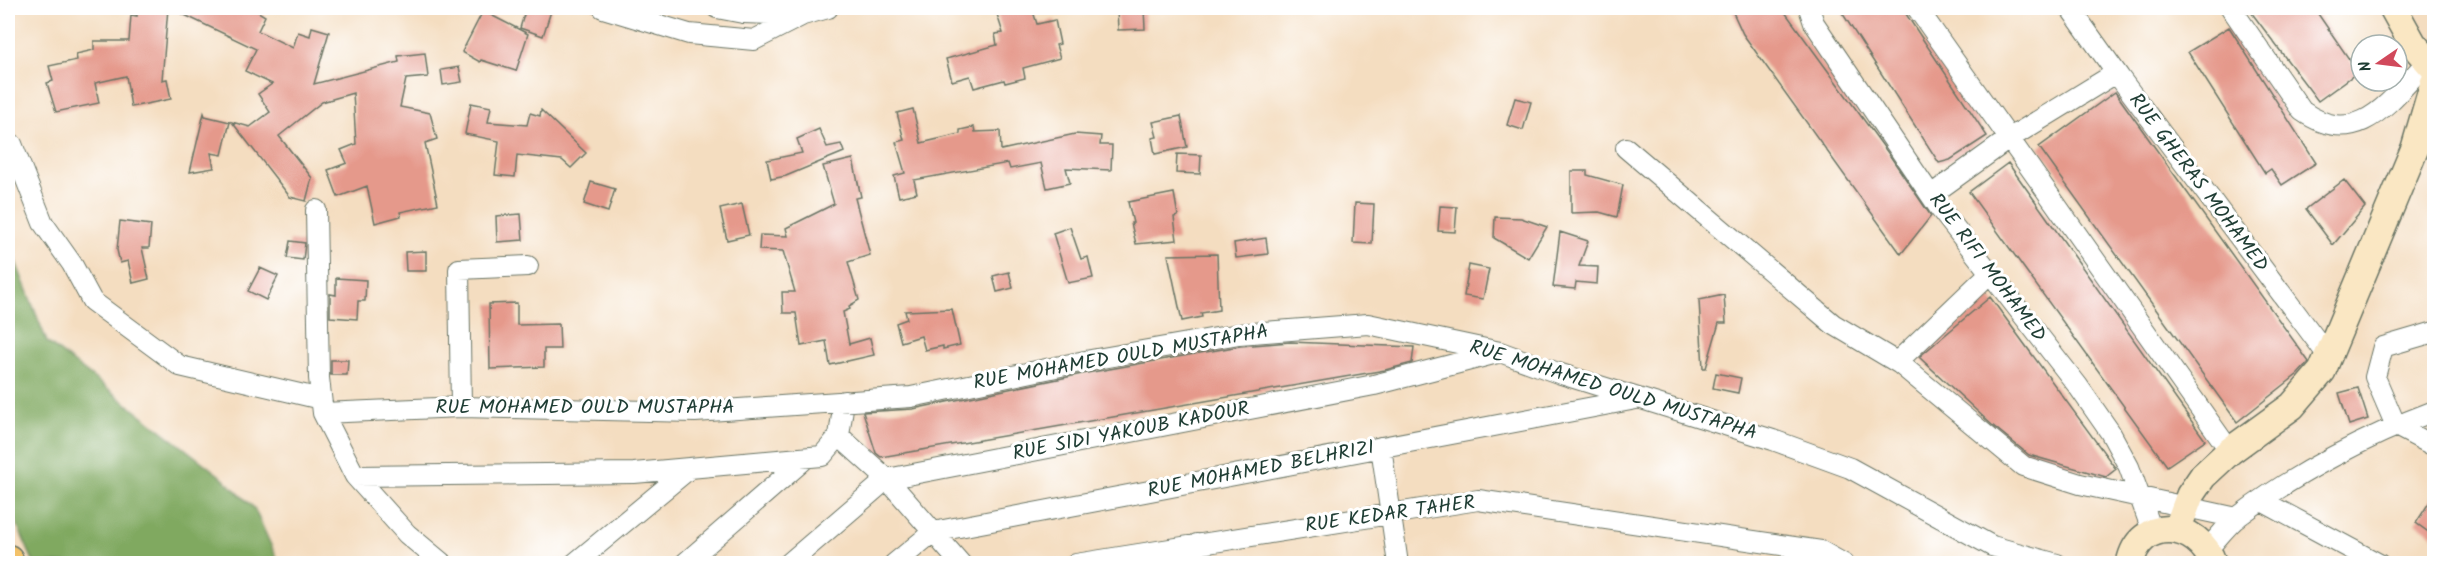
<svg xmlns="http://www.w3.org/2000/svg" width="2442" height="571" font-family="Kalam,sans-serif">
<style>
.forest{fill:#80a960;stroke:#50734a;stroke-width:1.5}
.building{fill:#e5998b}
.lines{fill:none;stroke-linecap:round;stroke-linejoin:round}
.street-casing{stroke:#6a7565;stroke-width:22}
.secondary-casing{stroke:#6a7565;stroke-width:30}
.primary-casing{stroke:#6a7565;stroke-width:33}
.street{stroke:#fff;stroke-width:20}
.secondary{stroke:#fae7c3;stroke-width:27}
.primary{stroke:#f3c26a;stroke-width:30}
.labels{text-anchor:middle;dominant-baseline:central;stroke-width:6;stroke-linejoin:round;paint-order:stroke}
.street-label{font-size:20px;fill:#1f3d34;stroke:#fff}
</style>
<rect width="100%" height="100%" fill="#fff"/>
<filter id="ink" filterUnits="userSpaceOnUse"><feTurbulence type="fractalNoise" baseFrequency=".0167" numOctaves="2"/><feDisplacementMap in="SourceGraphic" scale="12" xChannelSelector="R" yChannelSelector="G"/><feConvolveMatrix kernelMatrix="1 2 1 2 8 2 1 2 1" color-interpolation-filters="sRGB"/></filter>
<filter id="wash" filterUnits="userSpaceOnUse"><feTurbulence type="fractalNoise" baseFrequency=".008" numOctaves="4" result="noise"/><feDisplacementMap in="SourceGraphic" scale="24" xChannelSelector="R" yChannelSelector="G"/><feGaussianBlur stdDeviation="1.35" result="paint"/><feColorMatrix in="noise" values="0 0 0 0 0 0 0 0 0 0 0 0 0 0 0 0 0 1.4 0 .05"/><feComposite in="paint" operator="in"/></filter>
<g filter="url(#wash)">
<rect width="100%" height="100%" fill="#f4ddc0"/>
<path class="forest" d="M8,242L47,342L219,475L254,508L279,563H34L8,504Z"/>
<g id="blocks">
<path class="building" d="M137,8H168L162,80L167,79L171,99L131,107L126,76L95,83L99,103L56,112L47,83L53,81L49,66L77,60L76,54L94,50V41H129L131,15L137,16Z
M170,8H252L265,16L258,31L293,48L298,32L310,36L312,27L329,32L314,84L399,62L398,56L425,53L428,77L406,79L400,107L430,113L437,139L425,143L438,204L400,212L401,216L375,223L367,186L338,197L328,170L347,163L341,150L356,144L353,93L322,102L279,136L312,178L306,201L290,197L232,122L250,127L270,112L258,94L272,84L245,71L256,49Z
M526,8H552L543,36L520,28Z
M995,8H1032L1037,24L1055,20L1060,44L1056,45L1060,58L1023,68L1025,78L1005,83L1004,80L974,88L970,76L952,81L946,59L997,45L995,34L1003,33Z
M1117,8H1144L1145,29L1118,30Z
M1731,8H1782L1888,153L1931,216L1901,254L1743,34Z
M1839,8H1902L1987,136L1950,160L1939,163Z
M2248,8H2314L2358,72L2318,101Z
M483,11L528,34L516,71L481,60L480,62L462,52Z
M2229,27L2316,163L2282,185L2271,169L2265,173L2188,52Z
M459,67L462,82L443,85L441,70Z
M2115,92L2309,362L2298,374L2237,422L2039,147Z
M1515,98L1531,102L1523,130L1507,125Z
M471,103L491,107L488,122L527,125L530,113L540,116L541,110L586,153L571,168L562,160L517,155L515,177L495,175L499,141L465,134Z
M913,109L921,143L960,134V130L974,127L975,132L1000,131L1001,150L1075,134L1101,136L1100,145H1112L1111,170L1066,168L1070,183L1047,188L1041,163L1010,169L1008,163L914,180L917,193L899,197L894,176L905,173L896,142L904,140L897,113Z
M204,113L205,116L230,122L222,155L211,153L214,168L190,172Z
M1181,116L1187,147L1155,154L1152,138L1157,137L1153,122Z
M819,129L827,147L841,144L844,152L786,176L771,179L767,160L802,153L797,139Z
M1177,154L1201,155L1200,174L1176,173Z
M853,159L861,197L855,198L870,255L848,262L859,300L849,306L850,309L843,312L849,344L870,338L874,355L830,365L826,341L801,346L796,313H783L782,292H795L783,251L759,250L760,235L788,236L786,228L834,204L823,166Z
M2008,163L2205,440L2167,466L1969,192Z
M1571,171H1587V175L1623,185L1617,217L1599,212L1571,213Z
M2344,180L2365,207L2333,245L2306,209Z
M591,182L615,189L608,212L584,204Z
M1174,193L1178,216L1174,217L1177,240L1136,244L1131,223H1133L1128,202Z
M1355,203L1374,204L1372,244L1353,243Z
M742,204L749,235L727,240L720,209Z
M1440,206L1457,207L1455,232L1438,231Z
M521,214L523,240L497,242L496,216Z
M1495,217L1521,218L1547,227L1528,258L1494,238Z
M120,221L151,225L149,248H142L149,279L133,283L128,261L120,263L117,250Z
M1070,227L1081,259L1088,257L1093,278L1068,283L1053,233Z
M1560,232L1588,241L1579,266L1598,267L1597,284L1576,282L1575,289L1553,287Z
M1266,238L1268,254L1236,258L1234,243Z
M290,241L305,243L303,260L287,258Z
M426,251V271H406L405,252Z
M1217,254L1219,310L1201,313L1202,317L1182,321L1168,255Z
M1469,265L1489,269L1483,299L1464,296Z
M260,268L278,276L266,300L248,291Z
M1009,272L1013,288L997,292L993,276Z
M336,278L366,280L365,301H358L357,319L330,317V294L336,295Z
M1724,295L1726,323H1719L1706,368H1703L1699,300Z
M1990,297L2116,469L2106,477L2029,455L1992,425L1919,357Z
M517,303V325L559,324L560,349H544V367L490,369L489,304Z
M952,309L960,345L943,349V346L925,350L921,336L901,342L896,323L907,319L905,311Z
M1290,342L1414,347L1412,363L1385,370L881,457L876,453L863,412L913,409L1087,373L1240,346Z
M331,360H348L347,375H331Z
M1716,373L1741,378L1738,393L1713,388Z
M2358,388L2368,419L2349,425L2339,393Z
M2434,495V536L2416,523Z"/>
</g>
</g>
<g filter="url(#ink)">
<use href="#blocks" fill-opacity="0" stroke="#6a7565" stroke-width="1.5"/>
<g class="lines">
<g class="street-casing">
<path id="street" d="M603,8L689,34L754,40L803,15L828,8
M717,8L743,13L800,15
M1809,8L1814,23L1938,206L2078,386L2110,432L2129,467L2153,533
M1917,8L2230,451
M2070,8L2120,78L2329,357
M2231,8L2302,111C2359,151 2390,100 2427,62
M12,144L43,223L72,264L92,301L180,366L321,399
M1626,148L1833,324L1900,364L2023,466L2080,484L2237,518
M1931,195L2010,138L2116,73
M316,210L319,378L323,413L355,476L407,534L443,564
M2434,332L2383,347L2375,377L2396,426L2434,446
M1897,362L1990,273
M461,407L459,269L528,266
M323,413L461,407L695,412L911,397L1085,361L1239,334L1368,324L1500,352L1558,373L1773,440L1850,468L1992,546L2057,564
M839,436L887,479L961,564
M1381,447L1398,564
M355,476L634,473L822,456L839,436L844,401
M2262,501L2379,564
M1197,544L1199,564
M2207,550C2217,539 2227,525 2239,516C2296,473 2367,436 2434,411
M574,564L690,468
M684,564L806,458
M788,564L887,479L1374,385L1497,353
M894,564L933,532L1636,399
M1076,564L1478,500L1821,551L1844,564"/>
</g>
<g class="secondary-casing">
<path id="secondary" d="M2393,8L2413,44L2434,68
M2177,530L2190,495L2203,476L2230,451L2292,406L2322,371L2415,148L2434,83
M2130,564C2139,515 2199,521 2213,564"/>
</g>
<g class="primary-casing">
<path id="primary" d="M8,560L9,564"/>
</g>
<use href="#street" class="street"/>
<use href="#secondary" class="secondary"/>
<use href="#primary" class="primary"/>
</g>
</g>
<g class="labels">
<g class="street-label">
<text transform="translate(2198 183) rotate(53)">RUE GHERAS MOHAMED</text>
<text transform="translate(1987 268) rotate(53)">RUE RIFI MOHAMED</text>
<text transform="translate(1121 358) rotate(-10)">RUE MOHAMED OULD MUSTAPHA</text>
<text transform="translate(1613 391) rotate(17)">RUE MOHAMED OULD MUSTAPHA</text>
<text x="585" y="408">RUE MOHAMED OULD MUSTAPHA</text>
<text transform="translate(1131 432) rotate(-11)">RUE SIDI YAKOUB KADOUR</text>
<text transform="translate(1261 470) rotate(-11)">RUE MOHAMED BELHRIZI</text>
<text transform="translate(1390 515) rotate(-8)">RUE KEDAR TAHER</text>
</g>
</g>
<rect width="2442" height="571" fill="none" stroke="#fff" stroke-width="30"/>
<g transform="translate(2379 63) rotate(256)"><circle r="28" fill="#ffffff" stroke="#a5b1ae" stroke-width="1.5"/>
<path d="M0-4.5L10 22L0 15L-10 22Z" fill="#d1495b"/>
<text y="-9" font-size="16" font-weight="bold" text-anchor="middle" fill="#1f3d34">N</text>
</g>
</svg>
